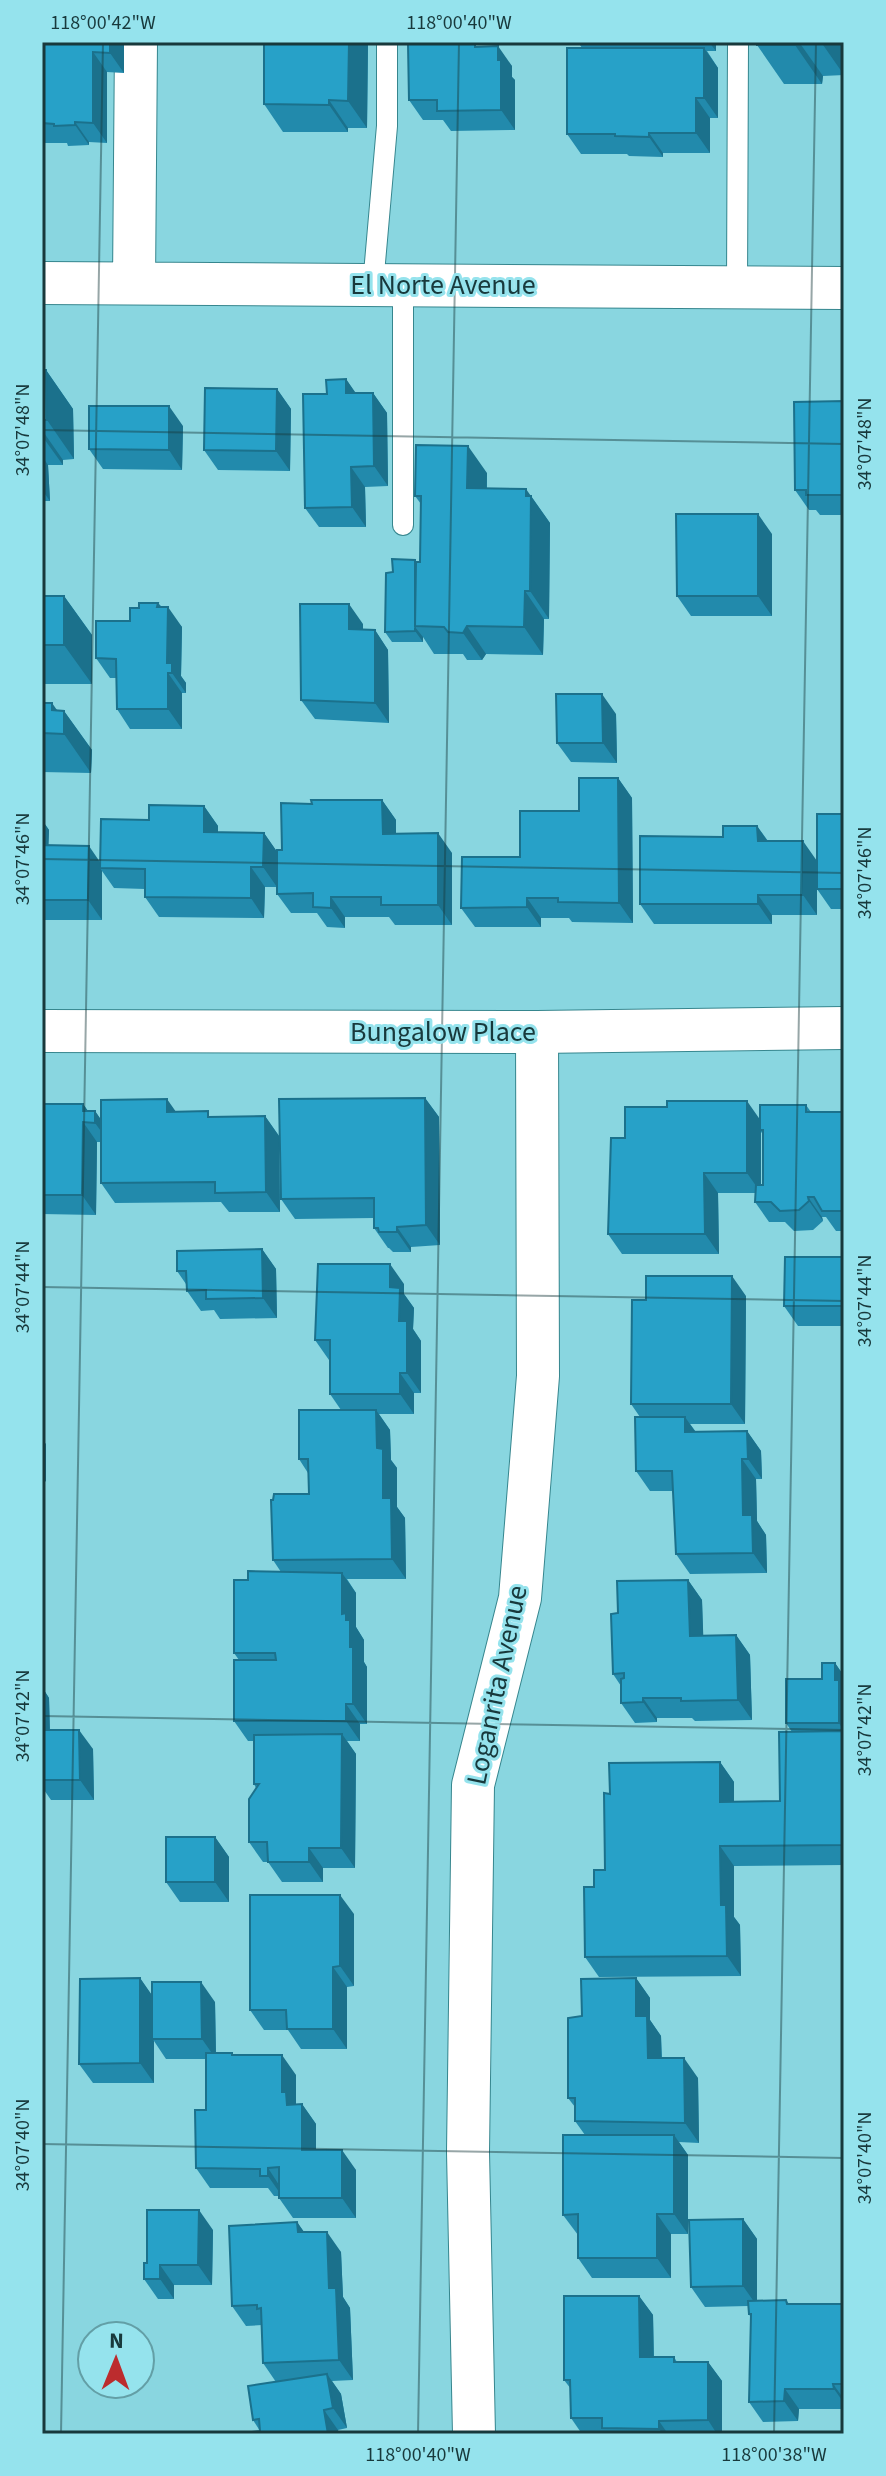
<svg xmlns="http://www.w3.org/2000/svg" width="886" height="2476" font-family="'Source Sans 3',sans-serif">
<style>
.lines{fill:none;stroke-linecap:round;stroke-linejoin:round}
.lane-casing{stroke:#36868e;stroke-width:22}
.street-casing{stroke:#36868e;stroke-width:44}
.lane{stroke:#fff;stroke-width:20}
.street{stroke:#fff;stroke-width:42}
.wall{fill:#228aac;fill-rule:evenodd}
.shaded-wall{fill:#1b718c}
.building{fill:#27a1c8;stroke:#1b718c;stroke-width:2}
.ticks{fill:none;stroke:#18393c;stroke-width:2;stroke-opacity:0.45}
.labels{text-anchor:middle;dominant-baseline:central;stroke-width:6;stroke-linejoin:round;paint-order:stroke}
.street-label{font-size:28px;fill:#18393c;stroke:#95e3ed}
.neatline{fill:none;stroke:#18393c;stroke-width:3}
.ticks-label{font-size:20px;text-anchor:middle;fill:#18393c}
</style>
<rect width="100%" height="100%" fill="#89d6e0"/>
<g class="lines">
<g class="lane-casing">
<path id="lane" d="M373,285L387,126V42
M737,287L738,42
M403,525V285"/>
</g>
<g class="street-casing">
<path id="street" d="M42,283L844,288
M134,283L136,42
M42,1031L537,1032L844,1028
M474,2434L468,2152L473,1785L520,1598L538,1376L537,1032"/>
</g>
<use href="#lane" class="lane"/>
<use href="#street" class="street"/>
</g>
<path class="wall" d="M42,42H124V73L107,72V143L89,142V145L68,146L67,143H42Z
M264,42H368L367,128H348V132H283L264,104Z
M578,42H716V51H707L718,68V118H710V153H663V157L629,156L627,154H581L567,134L582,48Z
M757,42H844V75L823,76L822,84H784L757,45Z
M477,47L512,66V77L515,80V130L451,131L443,120H423L409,100Z
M42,370H46L73,409L74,459L63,460V465H48L50,501H42Z
M346,379L355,393H373L387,413L388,486L365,487L366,527H319L305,508L327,394Z
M277,389L291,409L290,471L218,470L204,450Z
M844,401V515H820L816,510H809L795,490Z
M183,426L182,470L103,469L89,449Z
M487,473V489L531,496L550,523L549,619H544L543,655L486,654L482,660H467L463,654H434L423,637V642H392L385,632L393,572L415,560L417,562H420L421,504L415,496Z
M772,534V616H691L677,596Z
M42,596H64L92,635V684H42Z
M158,603L182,627L181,676L186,683V693H182V729H130L117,709L116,678H110L96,658L130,621L139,608Z
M363,624V630H375L388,650L389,723L315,719L301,700Z
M42,703L57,710L64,711L92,750L91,773L42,772Z
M616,714L617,763L571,762L557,743Z
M618,778L632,798L633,923L572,922L569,918H541V927H475L461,908L520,857Z
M382,800L396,820V834L452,853V925H395L389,917H345V928L327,927L317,913H291L277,894V887H265L264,918L159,917L145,897V889L114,888L102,871V920H42V820L49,830L48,845L100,862L149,820L204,806L218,826V832L264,833L277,852L282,850L312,804Z
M844,814V909H831L817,889Z
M757,826L768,841L817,861V915H772V924H654L640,904L723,837Z
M425,1098L439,1117L440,1245L411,1247V1252H393L389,1248H388L374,1228V1218L295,1219L281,1199Z
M42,1104H83L88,1111H95L101,1120L176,1112L212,1117L265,1116L279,1136L280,1212H229L221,1202L115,1203L101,1183V1142H97L96,1215L42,1214Z
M806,1105L811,1112H844V1231H836L826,1217H822L823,1221L813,1230L794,1231L785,1222H769L755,1202V1193H718L719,1254H622L608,1234L625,1138L760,1119ZM761,1132L763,1134V1185H761Z
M262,1249L276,1269L277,1318L220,1319L214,1310L201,1311L187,1291L186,1284L177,1271Z
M844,1257V1326H798L784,1306Z
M404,1284V1294L414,1308L413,1329L421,1341V1393H414V1414H379L390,1430L391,1460L397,1468V1507L405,1518L406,1579H347L356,1593V1627L364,1640V1662L367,1667V1724H360V1741H347L356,1754L355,1868H323V1882H282L268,1862H263L249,1842L256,1788L254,1784V1741H248L234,1721L239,1660L234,1653L248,1580L281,1572L273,1560L309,1494L308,1473L299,1459L341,1410L330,1394V1360H329L315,1340Z
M746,1296L745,1424H690L696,1432L747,1431L761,1451L762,1479H756L757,1521L766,1535L767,1573L690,1574L676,1554L673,1491H650L636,1471L640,1417L631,1404L646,1300Z
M688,1580L702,1600L703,1636L736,1635L750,1655L752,1720L695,1721L692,1718H657V1722L635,1723L621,1703V1686L613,1674L618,1613Z
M835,1663L844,1676V1865L734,1866V1917L740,1925L741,1976L599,1977L585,1957L594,1887L605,1870L610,1794L720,1762L734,1782V1802L780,1801L792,1732L786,1723Z
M42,1687L49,1698L50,1730L93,1749L94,1800H51L42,1787Z
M215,1837L229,1857V1902H180L166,1882Z
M354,1914V1986L347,1987V2049H301L288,2030H264L250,2010Z
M140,1978L152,1996L215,2002L216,2053L234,2055L296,2075V2105L302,2104L316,2124V2150L356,2170V2218H293L279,2198V2196H274L268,2188H210L196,2168L206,2110V2059H166L154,2041V2083H93L79,2064Z
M636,1978L650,1998V2020L661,2036L662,2058L698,2078L699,2143L679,2142L688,2155V2234H671V2278H592L578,2258V2235L563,2215L585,2135L575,2121V2107L568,2098L582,2016Z
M743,2219L757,2239V2300H786L789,2304H844V2409H799L798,2421L763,2422L749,2402L751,2318L749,2314L748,2306L705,2307L691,2287Z
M297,2222L304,2232L341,2252L343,2297L350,2308L353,2380L332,2381L341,2394L347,2428L338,2430L339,2434H244L260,2431L253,2420L276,2382L263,2363L262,2325L246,2326L232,2306Z
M213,2230L212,2285H174V2299H158L144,2279L147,2263Z
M639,2296L653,2315L654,2357H674L677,2362H708L722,2381V2434H582L571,2418V2389L564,2380Z"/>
<path class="shaded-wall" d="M110,42H124V73L110,53Z
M349,42H368L367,128L348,101Z
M709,42H716V51Z
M795,42H799L823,76L822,84L795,45Z
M821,42H844V75Z
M498,46L512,66V77L515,80V130L501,110Z
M704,48L718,68V118L704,98Z
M93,52L107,72V143L93,123Z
M696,98L710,118V153L696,133Z
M329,100L348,128V132L329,105Z
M75,122L89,142V145L75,125Z
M649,133L663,153V157L649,137Z
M46,370L73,409L74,459L47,420Z
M346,379L360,399L346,393Z
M277,389L291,409L290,471L276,451Z
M373,393L387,413L388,486L374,466Z
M169,406L183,426L182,470L169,450Z
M42,430L63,460V465L42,436Z
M468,446L487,473L486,516L467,488Z
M42,456L48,465L50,501L42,490Z
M351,467L365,487L366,527L352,507Z
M526,489L550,523L549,619L530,591Z
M758,514L772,534V616L758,596Z
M525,591L544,619L543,655L524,627Z
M64,596L92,635V684L64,645Z
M158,603L168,617V607L182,627L181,676L186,683V693L172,673L167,663Z
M349,604L363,624V649L349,629Z
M467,626L486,654L482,660L463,633Z
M415,627L423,637V642L415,631Z
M375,630L388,650L389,723L375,703Z
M168,673L182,693V729L168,709Z
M602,694L616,714L617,763L603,743Z
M52,703L64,720V711L92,750L91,773L64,734L52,710Z
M618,778L632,798L633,923L619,903Z
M382,800L396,820V854L383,834Z
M204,806L218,826V852L204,832Z
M42,820L49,830L48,865L42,857Z
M757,826L771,846L758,841Z
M264,833L278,853L277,887L263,867Z
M438,833L452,853V925L438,905Z
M803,841L817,861V915L803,895Z
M89,846L102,865L100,868L102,871V920L88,900Z
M251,867L265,887L264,918L251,898Z
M758,895L772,915V924L758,904Z
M331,897L345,917V928L331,908Z
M527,898L541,918V927L527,907Z
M425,1098L439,1117L440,1245L426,1225Z
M167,1099L181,1119L167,1112Z
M747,1101L761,1121V1193L747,1173Z
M83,1104L95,1121V1111L109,1131V1142L95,1123L83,1111Z
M265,1116L279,1136L280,1212L266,1192Z
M83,1122L97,1142L96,1215L82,1195Z
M704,1173L718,1193L719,1254L705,1234Z
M808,1197L822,1217L823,1221L809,1201Z
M397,1227L411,1247V1252L397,1232Z
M262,1249L276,1269L277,1318L263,1298Z
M390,1264L404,1284V1294L414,1308L413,1329L421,1341V1393L407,1373L399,1321L390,1287Z
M732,1276L746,1296L745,1424L731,1404Z
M400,1373L414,1393V1414L400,1394Z
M376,1410L390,1430L391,1460L397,1468V1507L405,1518L406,1579L392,1559L377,1448Z
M685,1417L699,1437L685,1432Z
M747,1431L761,1451L762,1479L748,1459Z
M42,1439L46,1444V1482L42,1477Z
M742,1459L756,1479L757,1521L766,1535L767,1573L753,1553L743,1515Z
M342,1573L356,1593V1627L364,1640V1662L367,1667V1724L353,1704L350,1647L342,1614Z
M688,1580L702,1600L704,1656L690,1636Z
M736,1635L750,1655L752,1720L738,1700Z
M835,1663L844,1676V1731L839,1723L835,1680Z
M42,1687L49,1698L50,1741L43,1730Z
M643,1698L657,1718V1722L643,1702Z
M346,1704L360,1724V1741L346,1721Z
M79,1730L93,1749L94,1800L80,1780Z
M342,1734L356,1754L355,1868L341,1848Z
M720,1762L734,1782V1822L720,1802Z
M215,1837L229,1857V1902L215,1882Z
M720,1846L734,1866V1917L740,1925L741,1976L727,1956L721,1905Z
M309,1848L323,1868V1882L309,1862Z
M340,1895L354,1914V1986L340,1966Z
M333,1967L347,1987V2049L333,2029Z
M140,1978L154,1998L152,2039L154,2041V2083L140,2063Z
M636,1978L650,1998V2020L661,2036L662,2078L648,2058L636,2016Z
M201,1982L215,2002L216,2059L202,2039Z
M282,2055L296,2075V2106L287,2105L282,2092Z
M684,2058L698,2078L699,2143L685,2123Z
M302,2104L316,2124V2170L302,2150Z
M674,2135L688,2155V2234L674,2214Z
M342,2150L356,2170V2218L342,2198Z
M268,2168L281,2188L282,2196L268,2176Z
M199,2210L213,2230L212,2285L198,2265Z
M657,2214L671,2234V2278L657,2258Z
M743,2219L757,2239V2306L743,2286Z
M297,2222L311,2242L298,2232Z
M327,2232L341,2252L343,2297L350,2308L353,2380L339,2360L329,2288Z
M160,2265L174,2285V2299L160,2279Z
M639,2296L653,2315L654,2377L640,2357Z
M708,2362L722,2381V2434H717L708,2420Z
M327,2374L341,2394L347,2428L333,2408Z
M833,2384L844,2399V2403L834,2389Z
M785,2389L799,2409L798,2421L784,2401Z
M324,2410L338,2430L339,2434H328Z
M659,2421L668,2434H663L659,2429Z"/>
<path class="building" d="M42,42H110V53L93,52V123L75,122V125L54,126V124L42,123Z
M264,42H349L348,101L329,100V105L264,104Z
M757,42H795V45H757Z
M408,44H475V47L498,46V60H501V110L437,111V100H409Z
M567,48H704V98H696V133H649V137L615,136V134H567Z
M42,370H46L47,420H42Z
M346,379V393H373L374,466L351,467L352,507L305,508L303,394H327L326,380Z
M205,388L277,389L276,451L204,450Z
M844,401V495H806V490H795L794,402Z
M89,406H169V450L89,449Z
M416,445L468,446L467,488L526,489V496H531L530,591H525L524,627L467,626L463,633L448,632L444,627L415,626L416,562H420L421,496H415Z
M676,514H758V596H677Z
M843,532H844V593H842Z
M392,559L415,560V631L385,632L386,573L393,572Z
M42,596H64V645H42Z
M139,603H158L157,607H168L167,663H172V673H168V709H117L116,659L96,658V621H130V608H139Z
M300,604H349V629L375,630V703L301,700Z
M556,694H602L603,743H557Z
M42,703H52V710L64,711V734L42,733Z
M579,778H618L619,903L558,902V898H527V907L461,908L462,857H520V811H579Z
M311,800H382L383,834L438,833V905H381V897H331V908L313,907V893L277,894V850H282L281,803L312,804Z
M149,805L204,806V832L264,833L263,867H251V898L145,897V869L100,868L101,819L149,820Z
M817,814H844V889H817Z
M723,826H757L758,841H803V895H758V904H640V836L723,837Z
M42,845L89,846L88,900H42Z
M425,1098L426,1225L397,1227V1232H379L378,1228H374V1198L281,1199L279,1099Z
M167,1099V1112L208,1111V1117L265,1116L266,1192L215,1193V1182L101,1183V1100Z
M667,1101H747V1173H704L705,1234H608L611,1138H625V1107H667Z
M42,1104H83V1111H95V1123L83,1122L82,1195H42Z
M760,1105H806V1112H844V1211H822L814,1197H808L809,1201L799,1210L780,1211L771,1202H755L756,1185H763V1130H760Z
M262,1249L263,1298L206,1299V1290L187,1291L186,1271H177V1251Z
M785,1257H844V1306H784Z
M318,1264H390V1287L400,1288L399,1321H407V1373H400V1394H330V1340H315Z
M646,1276H732L731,1404H631L632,1300H646Z
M299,1410H376L377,1448L383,1449V1498H391L392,1559L273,1560L271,1500H273L274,1494H309L308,1459H299Z
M635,1417H685V1432L747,1431L748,1459H742L743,1515H752L753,1553L676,1554L672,1471H636Z
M248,1571L342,1573V1614L346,1613V1620H350V1647H353V1704H346V1721H234V1660H276L275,1653H234V1580H248Z
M688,1580L690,1636L736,1635L738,1700L681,1701V1698H643V1702L621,1703V1679L624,1678V1673L613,1674L611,1614L618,1613L617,1581Z
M822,1663H835V1680H839V1723H786V1679H822Z
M42,1730H79L80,1780H42Z
M844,1731V1845L720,1846L721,1905H726L727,1956L585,1957L584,1887H594V1870H605L604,1793L610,1794L609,1763L720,1762V1802L780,1801L779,1732Z
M342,1734L341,1848H309V1862H268L267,1842H249V1799L259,1784H254V1735Z
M166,1837H215V1882H166Z
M250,1895H340V1966L333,1967V2029H287L286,2010H250Z
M140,1978V2063L79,2064L80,1979Z
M636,1978V2016H647L648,2058H684L685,2123L575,2121V2098H568V2018L582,2016L581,1979Z
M152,1982H201L202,2039H152Z
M206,2053H232V2055H282V2092H286L287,2105L302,2104V2150H342V2198H279V2167L268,2168V2176H260V2169L196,2168L195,2110H206Z
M563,2135H674V2214H657V2258H578V2214L563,2215Z
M147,2210H199L198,2265H160V2279H144V2263H147Z
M843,2217H844V2266H843Z
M743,2219V2286L691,2287L689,2220Z
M297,2222L298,2232H327L329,2288H336L339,2360L263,2363L261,2308L257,2309V2305L232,2306L229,2226Z
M564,2296H639L640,2357H674V2362H708V2420L659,2421V2429L602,2428V2418H571L570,2380H564Z
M786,2300L787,2304H844V2384H833L834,2389H785L784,2401L749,2402L751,2314H749L748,2301Z
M327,2374L333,2408L324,2410L328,2434H244V2433L260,2431L259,2419L253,2420L248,2386Z"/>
<path class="ticks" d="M42,430L844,444M42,859L844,873M42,1287L844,1301M42,1716L844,1730M42,2144L844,2158M61,2434L103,42M418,2434L459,42M774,2434L816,42"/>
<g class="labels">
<g class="street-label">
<text x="443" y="285">El Norte Avenue</text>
<text x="443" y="1032">Bungalow Place</text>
<text transform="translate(497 1685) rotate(-78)">Loganrita Avenue</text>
</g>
</g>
<rect width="886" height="2476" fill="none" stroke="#95e3ed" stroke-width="88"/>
<g transform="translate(116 2360) rotate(1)"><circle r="38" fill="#95e3ed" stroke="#639fa6" stroke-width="2"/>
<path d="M0-6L14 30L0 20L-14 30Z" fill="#bc2c2e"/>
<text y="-12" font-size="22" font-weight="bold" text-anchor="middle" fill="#18393c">N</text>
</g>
<rect x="44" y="44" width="798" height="2388" class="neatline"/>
<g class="ticks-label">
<text x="103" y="29">118°00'42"W</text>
<text x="459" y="29">118°00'40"W</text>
<text transform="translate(22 430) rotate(-90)" y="7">34°07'48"N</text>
<text transform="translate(864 444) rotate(-90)" y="7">34°07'48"N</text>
<text transform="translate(22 859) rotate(-90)" y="7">34°07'46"N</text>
<text transform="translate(864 873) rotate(-90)" y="7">34°07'46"N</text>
<text transform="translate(22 1287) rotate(-90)" y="7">34°07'44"N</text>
<text transform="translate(864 1301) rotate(-90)" y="7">34°07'44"N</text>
<text transform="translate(22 1716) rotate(-90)" y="7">34°07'42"N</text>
<text transform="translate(864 1730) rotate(-90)" y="7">34°07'42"N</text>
<text transform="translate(22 2145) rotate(-90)" y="7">34°07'40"N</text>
<text transform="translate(864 2158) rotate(-90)" y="7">34°07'40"N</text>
<text x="418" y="2461">118°00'40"W</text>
<text x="774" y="2461">118°00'38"W</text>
</g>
</svg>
